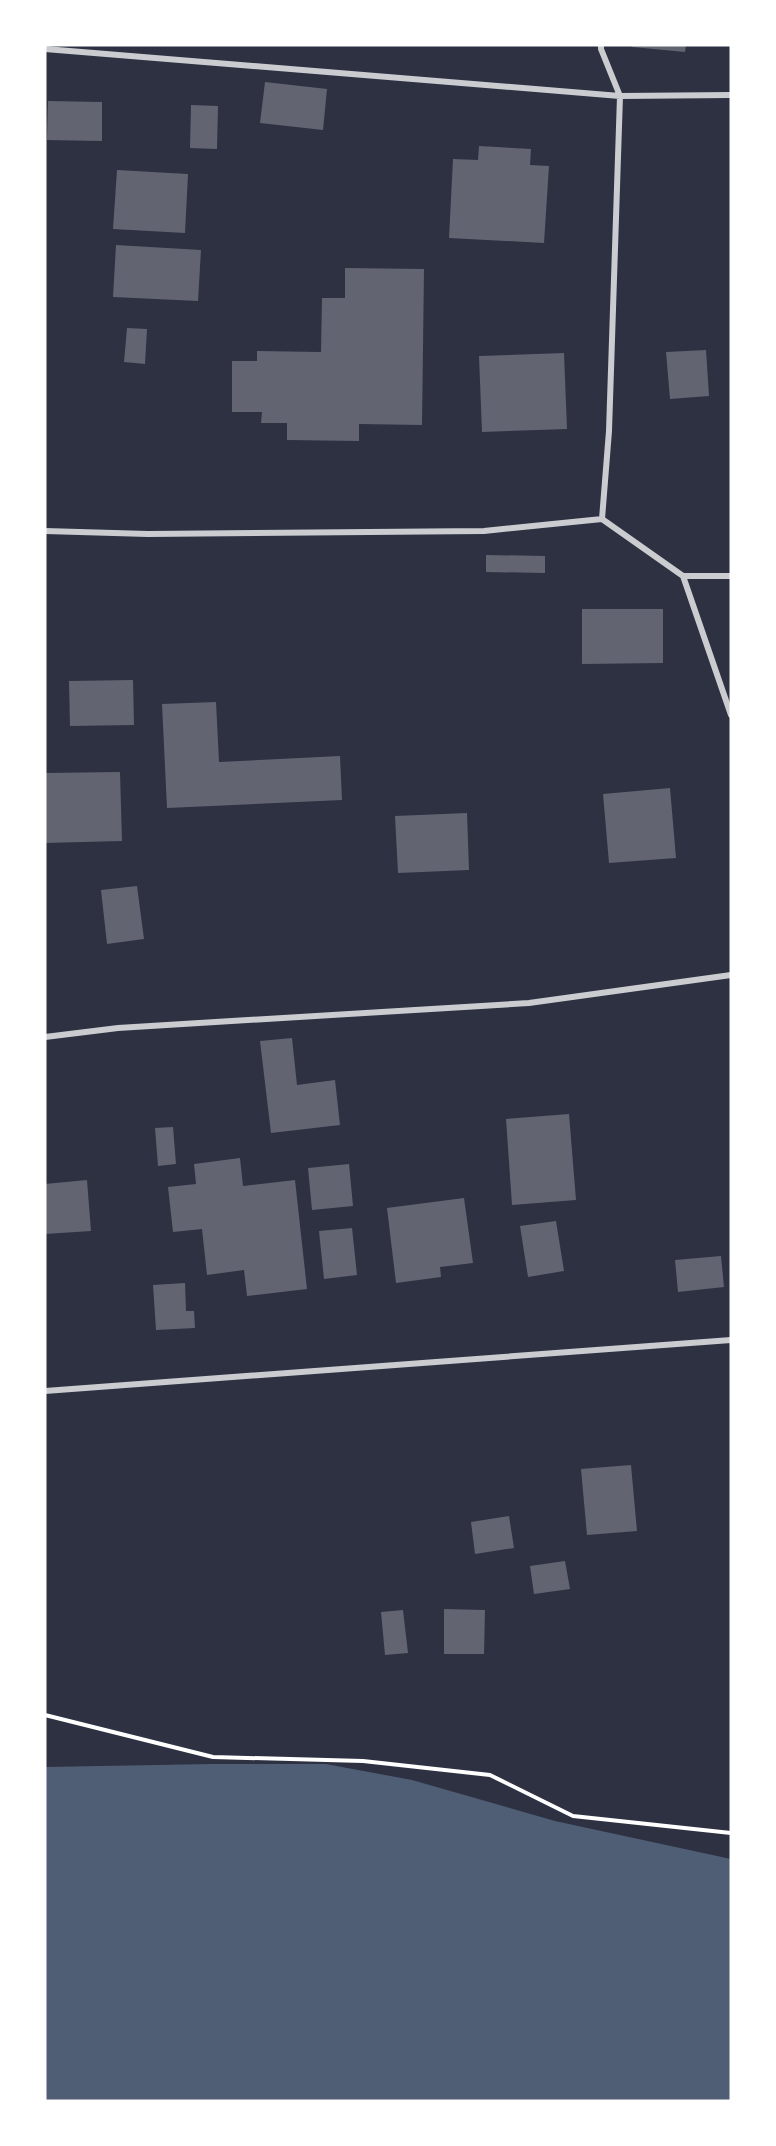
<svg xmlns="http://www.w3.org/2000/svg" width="776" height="2146" font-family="'PT Serif',serif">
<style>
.water{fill:#4f5d75}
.building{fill:#626471}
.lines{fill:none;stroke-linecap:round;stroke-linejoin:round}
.path{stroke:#fff;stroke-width:4}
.minor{stroke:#caccd0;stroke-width:6}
</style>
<rect width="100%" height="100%" fill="#2d3142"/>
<path class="water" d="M211,1764H326L412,1780L555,1821L731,1859V2101H45V1767Z"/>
<path class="building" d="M632,45H686L685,52L632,47Z
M265,82L327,89L323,130L260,123Z
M48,101L102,102V141L47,140Z
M191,105L218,106L217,149L190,148Z
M479,146L531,149L530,165L549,166L544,243L449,238L453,159L478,160Z
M117,170L188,174L185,233L113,229Z
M116,245L201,250L198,301L113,297Z
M345,268L424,269L422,425L359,424V441L287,440V423H261L262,412H232V361H257V351L321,352L322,298H345Z
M127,328L147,329L145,364L124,362Z
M706,350L709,396L670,399L666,352Z
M564,353L567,429L482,432L479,356Z
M486,555L545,556V573L486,572Z
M582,609H663V663L582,664Z
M133,680L134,725L70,726L69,681Z
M216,702L219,762L340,756L342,800L167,808L162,704Z
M120,772L122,841L45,843V773Z
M670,788L676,858L609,863L603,794Z
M467,813L469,870L398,873L395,816Z
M137,886L144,939L107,944L101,890Z
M292,1038L297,1085L335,1080L340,1125L271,1133L260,1041Z
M569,1114L576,1200L512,1205L506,1119Z
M173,1127L176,1164L158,1166L155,1128Z
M240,1158L243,1186L295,1180L307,1289L247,1296L244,1270L207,1275L202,1229L173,1232L168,1187L196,1184L194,1164Z
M349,1164L353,1206L312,1210L308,1168Z
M87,1180L91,1231L45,1234V1184Z
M464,1198L473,1263L440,1267L441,1277L396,1283L387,1208Z
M556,1221L564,1271L528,1277L520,1226Z
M352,1228L357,1275L324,1279L319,1231Z
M721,1256L724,1287L678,1292L675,1260Z
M185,1283L186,1311H194L195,1328L156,1330L153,1285Z
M631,1465L637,1531L587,1535L581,1469Z
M509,1516L514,1548L475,1554L471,1522Z
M565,1561L570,1589L534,1594L530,1566Z
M444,1609L485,1610L484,1654H444Z
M403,1610L408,1653L385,1655L381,1612Z"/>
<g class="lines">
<path class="path" d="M45,1715L213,1757L363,1761L490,1775L573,1816L731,1833"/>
<path class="minor" d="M601,45V49L620,96L609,431L602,519
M45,49L620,96L731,95
M45,531L148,534L484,531L602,519L683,576H731
M683,576L731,715
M45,1037L118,1028L529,1003L731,975
M45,1391L731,1340"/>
</g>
<rect width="776" height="2146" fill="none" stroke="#ffffff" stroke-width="93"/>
</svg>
